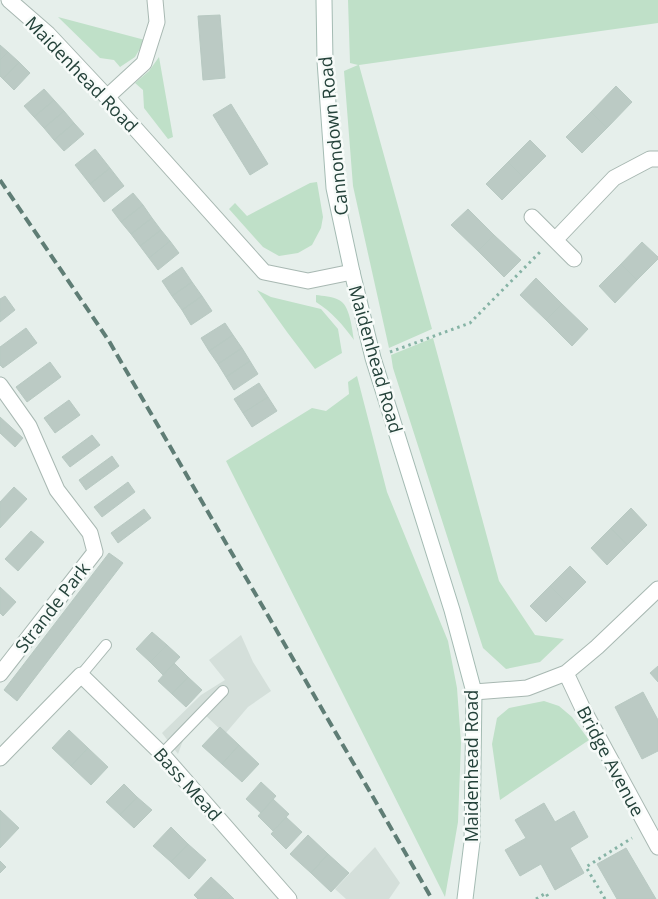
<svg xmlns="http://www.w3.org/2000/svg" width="658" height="899" font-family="'Open Sans',sans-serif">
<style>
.built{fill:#d4dfda}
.green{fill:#bfe0c8}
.building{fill:#bbcac4;stroke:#b8c9c2}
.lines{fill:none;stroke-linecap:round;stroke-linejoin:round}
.service-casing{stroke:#a8b8b2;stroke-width:12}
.minor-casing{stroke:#a8b8b2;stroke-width:17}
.secondary-casing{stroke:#a4bbb3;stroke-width:17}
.path{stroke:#86b3a5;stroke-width:3;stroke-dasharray:2.5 4;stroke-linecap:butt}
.service{stroke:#fff;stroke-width:10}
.minor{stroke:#fff;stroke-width:15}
.secondary{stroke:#fff;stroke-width:15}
.rail{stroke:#5f7d75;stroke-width:4;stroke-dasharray:10 5;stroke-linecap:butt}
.labels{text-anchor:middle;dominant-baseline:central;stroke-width:5;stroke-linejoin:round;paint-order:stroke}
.street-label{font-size:18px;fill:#24423a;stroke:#f7fbf9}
</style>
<rect width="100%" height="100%" fill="#e6efeb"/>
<path class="built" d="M241,635L253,662L271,691L248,707L225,734L202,712L189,724L178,754L162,733L201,695L225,680L209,660Z
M375,847L400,883L389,899H346L335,889Z"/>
<path class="green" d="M348,0H658V23L359,65L432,329L389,348L353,186L344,71L358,65L350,63Z
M58,17L145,40L135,57L120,67L114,60L100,58Z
M159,57L173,137L168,139L144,108L143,90L135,83L149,71Z
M317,182L323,217L321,228L312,245L298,253L279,256L263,247L229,209L235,203L247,216L310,183Z
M257,290L271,297L321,309L338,329L342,353L315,369L287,332Z
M316,295C323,296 332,296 339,300C350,305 352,329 354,340C343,325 332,312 316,302Z
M433,338L499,581L535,635L564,639L540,662L506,669L483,648L393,368L391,355Z
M357,376L387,492L448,641L457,688L461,743L458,822L445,897L226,461L312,408L326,411L349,394L348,382Z
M544,701L559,706L572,717L589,740L500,800L492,744L497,718L509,708Z"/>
<path class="building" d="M220,15L225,78L203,80L198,16Z
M0,45L8,52L0,60Z
M8,52L19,62L3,79L0,76V60Z
M19,62L30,73L14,90L3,79Z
M616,86L632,102L607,128L591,112Z
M44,89L54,100L34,117L24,106Z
M54,100L64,111L44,128L34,117Z
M231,104L268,164L250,175L213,115Z
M64,111L74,123L54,140L44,128Z
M591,112L607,128L582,153L566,137Z
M74,123L84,134L64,151L54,140Z
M530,140L546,156L524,178L508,162Z
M95,149L110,168L90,184L75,165Z
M508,162L524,178L502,200L486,184Z
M110,168L124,186L104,202L90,184Z
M133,193L143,205L121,222L112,210Z
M143,205L152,218L131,234L121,222Z
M468,209L494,235L478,251L451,225Z
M152,218L161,230L140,246L131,234Z
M161,230L170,241L149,258L140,246Z
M494,235L521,260L504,277L478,251Z
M170,241L179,253L158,270L149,258Z
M642,242L658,257V259L637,280L621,264Z
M621,264L637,280L615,303L599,286Z
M182,267L192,282L172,296L162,281Z
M536,278L562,304L546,320L520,295Z
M192,282L202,296L182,310L172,296Z
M5,296L15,310L0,322V299Z
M202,296L212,311L191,325L182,310Z
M562,304L588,329L572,346L546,320Z
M225,323L233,335L209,351L201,338Z
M26,328L37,343L3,368L0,365V347Z
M233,335L242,348L218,364L209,351Z
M242,348L250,361L226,377L218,364Z
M250,361L258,374L234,390L226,377Z
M50,362L61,377L27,402L16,387Z
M259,383L268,397L243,413L234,399Z
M268,397L277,411L252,427L243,413Z
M69,400L80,415L55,433L44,418Z
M0,417L23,438L15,447L0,433Z
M92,435L100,445L70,467L62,457Z
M112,456L119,466L86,490L79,480Z
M128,482L135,492L102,517L94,507Z
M14,487L27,499L0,528V502Z
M631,508L647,525L627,545L611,528Z
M144,509L151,518L118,543L111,533Z
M611,528L627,545L607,565L591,548Z
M31,531L44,542L18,571L5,559Z
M109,553L123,563L17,701L4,690Z
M570,566L586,582L566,602L550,586Z
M550,586L566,602L546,622L530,606Z
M0,587L16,602L3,616L0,613Z
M152,632L167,645L150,662L136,649Z
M167,645L180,657L163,675L150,662Z
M174,663L188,677L172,694L158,681Z
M658,666V682L650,673Z
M188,677L202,690L186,707L172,694Z
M643,692L658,720V751L642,759L615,707Z
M220,727L239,745L222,764L202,746Z
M69,730L88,748L71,766L52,748Z
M239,745L259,764L242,782L222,764Z
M88,748L108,767L91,785L71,766Z
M261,782L276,796L261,813L246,799Z
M124,784L137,797L120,815L106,802Z
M137,797L152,810L134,828L120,815Z
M273,799L289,814L273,831L258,816Z
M544,803L555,822L574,811L588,837L570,848L584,873L555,890L541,864L520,876L505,850L526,838L515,820Z
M0,810L19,828L0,848Z
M286,817L302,832L286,849L271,834Z
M171,827L188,844L171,862L153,846Z
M308,835L328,854L311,873L290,854Z
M188,844L206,860L189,879L171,862Z
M626,848L656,899H617L597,864Z
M328,854L349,873L331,892L311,873Z
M0,861L6,867L0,873Z
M211,877L226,891L218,899H198L194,895Z
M226,891L234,899H218Z"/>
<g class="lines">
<g class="service-casing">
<path id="service" d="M81,675L106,645
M162,754L223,691"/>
</g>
<g class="minor-casing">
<path id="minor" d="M9,0L48,34L107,97L264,272L308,281L352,272
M107,97L144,63L157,22L155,0
M532,217L574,259
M555,240L614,178L650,159H658
M0,385L29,426L57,490L90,533L95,552L0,674
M566,673L582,707L658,847
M474,692L527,688L566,673L597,647L658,589
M0,758L81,675L162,754L289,899"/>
</g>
<g class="secondary-casing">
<path id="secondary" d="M324,0L325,61L334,188L352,272L373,358L452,610L474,692L472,842L465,899"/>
</g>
<path class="path" d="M390,352L470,323L541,251
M536,899L546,893L549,899
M605,899L586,867L632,838"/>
<use href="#service" class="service"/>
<use href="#minor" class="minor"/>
<use href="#secondary" class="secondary"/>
<path class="rail" d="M0,180L109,341L432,899"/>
</g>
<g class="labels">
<g class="street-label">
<text transform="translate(82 74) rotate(46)">Maidenhead Road</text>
<text transform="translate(333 136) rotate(-96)">Cannondown Road</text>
<text transform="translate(376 359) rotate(74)">Maidenhead Road</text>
<text transform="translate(52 607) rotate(-52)">Strande Park</text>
<text transform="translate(611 761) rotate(62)">Bridge Avenue</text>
<text transform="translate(471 766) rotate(-90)">Maidenhead Road</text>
<text transform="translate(188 784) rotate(48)">Bass Mead</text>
</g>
</g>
</svg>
